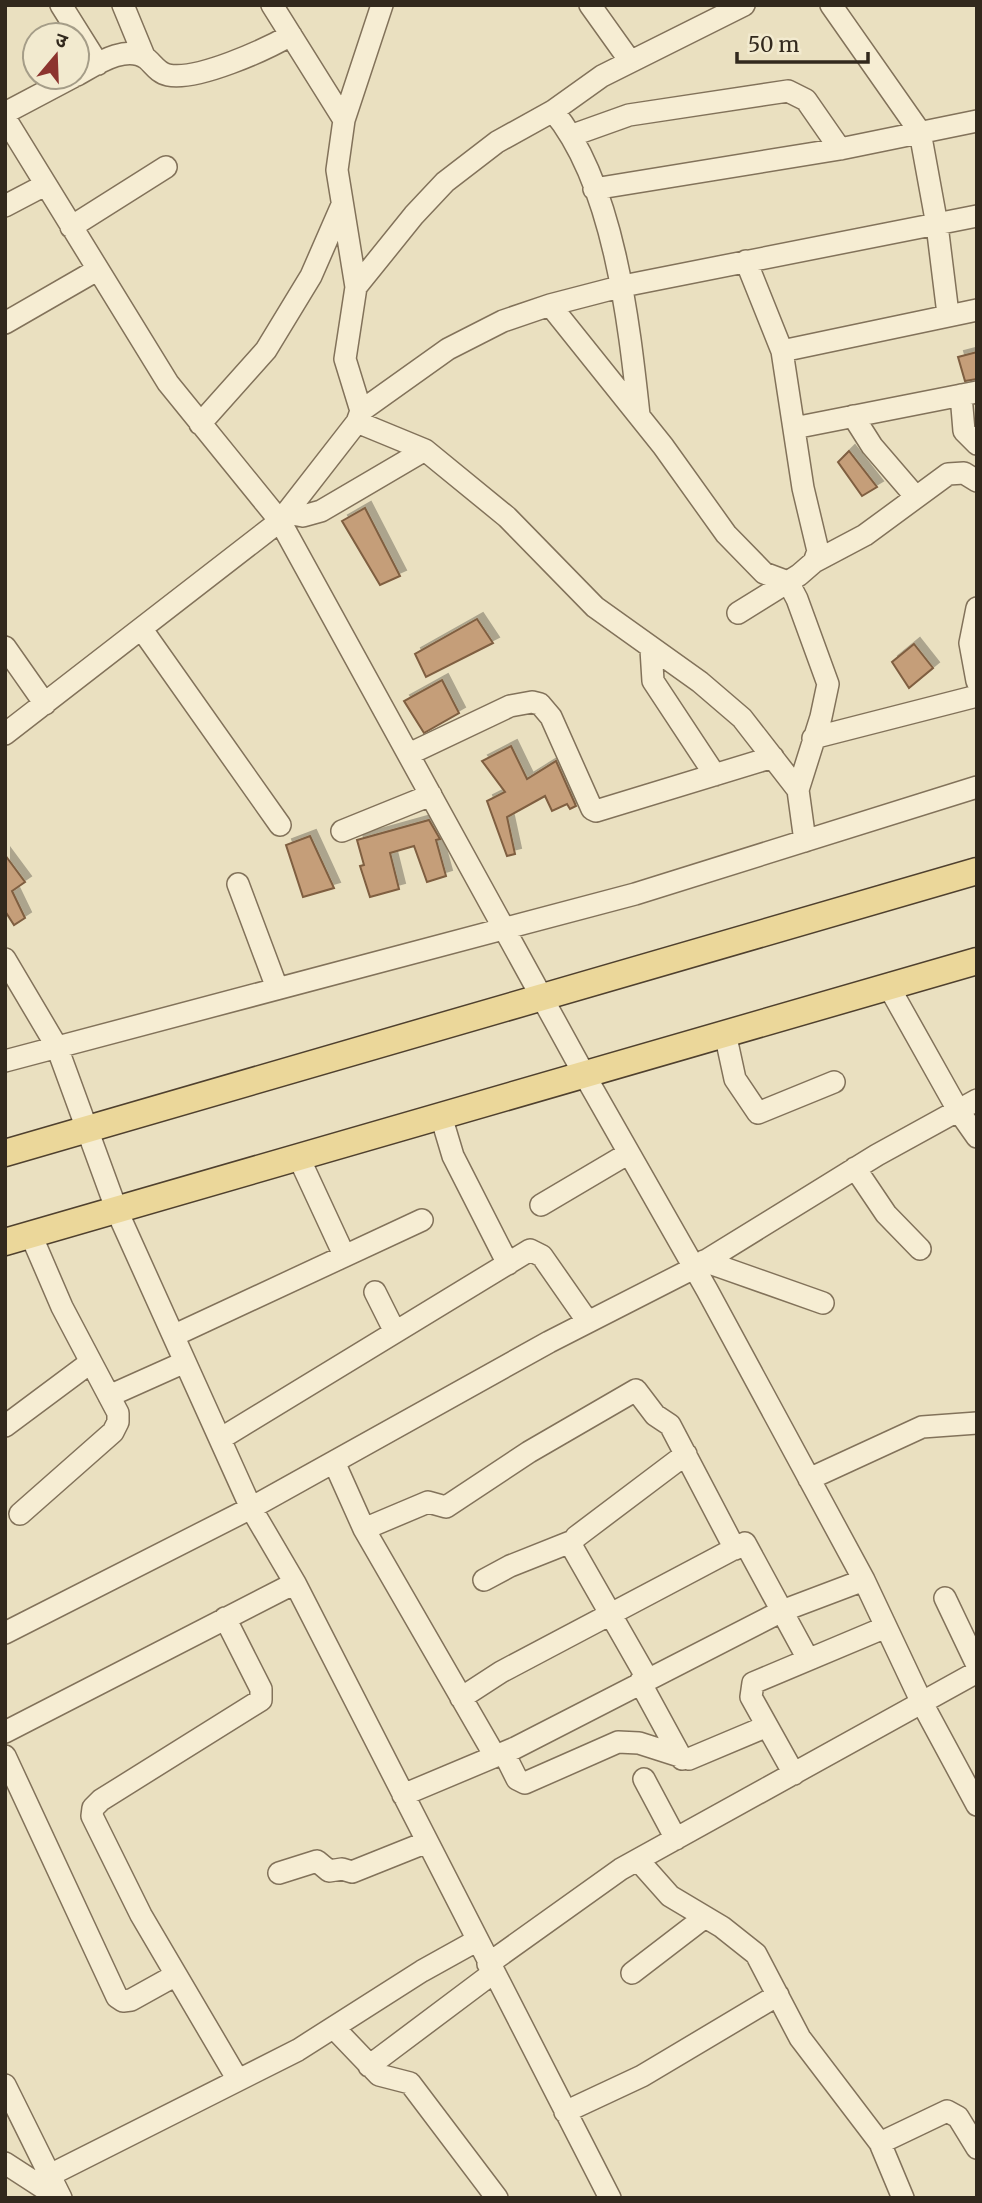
<svg xmlns="http://www.w3.org/2000/svg" width="982" height="2203" font-family="Merriweather,'Noto Sans Devanagari',serif">
<style>
.building{fill:#c59e79;stroke:#7f5e41;stroke-width:2;filter:url(#shadow)}
.lines{fill:none;stroke-linecap:round;stroke-linejoin:round}
.minor-casing{stroke:#82725a;stroke-width:24}
.major-casing{stroke:#4f402e;stroke-width:29}
.minor{stroke:#f6edd3;stroke-width:21}
.major{stroke:#ebd79a;stroke-width:26}
</style>
<defs>
<filter id="shadow"><feDropShadow dx="6" dy="-6" stdDeviation="0" flood-color="#0004"/></filter>
</defs>
<rect width="100%" height="100%" fill="#eae0c0"/>
<path class="building" d="M977,352V379L965,381L958,357Z
M849,451L877,487L862,496L838,462Z
M365,508L400,576L380,585L342,521Z
M477,619L493,643L426,677L415,654Z
M914,644L933,668L909,688L892,662Z
M442,680L459,713L424,733L404,701Z
M511,746L527,779L556,761L576,806L570,809L567,804L552,811L545,796L507,817L515,854L507,856L487,801L505,792L482,761Z
M429,820L440,839L436,840L446,876L427,882L414,846L390,853L399,889L370,897L360,866L364,865L357,840Z
M310,836L334,888L303,897L286,845Z
M5,855L25,882L12,891L25,918L14,925L5,911Z"/>
<g class="lines">
<g class="minor-casing">
<path id="minor" d="M61,5L98,64
M123,5L144,56
M272,5L344,120
M590,5L630,61
M831,5L920,132L937,225L948,314
M77,75C95,65 127,43 147,59C154,65 158,73 168,75C197,81 265,50 291,35
M553,111C614,184 629,323 639,415
M5,113L73,77
M5,118L168,383L280,521L584,1074L707,1290L864,1580L922,1703L977,1805
M573,135L629,115L788,91L806,100L840,149
M594,189L840,149L977,121
M5,206L45,185
M71,227L166,167
M356,287L414,215L445,182L497,142L553,111L602,76L744,5
M550,305L663,446L726,534L764,573L788,582L797,599L828,684L821,717L798,790
M5,323L97,270
M782,351L977,310
M961,395L964,431L977,444
M361,411L448,349L503,321L550,305L623,286L977,216
M853,416L872,446L915,496
M357,422L425,450L507,517L595,607L700,682L742,718L798,790L805,841
M200,424L266,350L311,276L342,205
M794,428L977,392
M287,513L303,516L321,511L425,450
M814,562L865,535L948,474L964,473L977,481
M977,608L970,643L977,681
M738,613L799,575L814,562L818,551L803,488L782,351L746,261
M143,631L280,825
M5,647L45,704
M651,649L653,681L715,775
M5,734L280,521L357,422L361,411L345,359L356,287L337,170L344,120L382,5
M813,738L977,696
M409,754L510,706L532,702L540,704L551,717L592,809L596,811L773,757
M342,831L431,795
M238,884L277,988
M5,959L57,1047L117,1211L251,1508L295,1583L610,2198
M889,987L958,1110L977,1137
M725,1033L735,1079L758,1113L834,1082
M5,1061L635,894L977,787
M441,1116L453,1156L508,1264
M299,1158L344,1255
M855,1168L886,1214L920,1249
M541,1205L629,1153
M704,1261L823,1303
M375,1292L395,1332
M175,1335L422,1220
M109,1396L185,1362
M5,1426L91,1362L62,1307L31,1235
M220,1439L530,1250L542,1256L588,1322
M334,1462L364,1529L495,1756
M809,1479L922,1427L977,1423
M20,1514L113,1432L118,1422V1413L91,1362
M364,1529L428,1502L446,1507L529,1452L636,1390L655,1415L670,1425L735,1549
M484,1580L510,1566L573,1541
M945,1598L977,1665
M225,1618L261,1689V1700L101,1800L93,1808L92,1816L141,1915L238,2080
M5,1633L251,1508L549,1342L694,1268L877,1155L977,1100
M647,1678L571,1545L576,1537L686,1454
M640,1682L682,1759
M461,1698L501,1672L745,1543L808,1659
M5,1732L295,1583
M504,1753L517,1779L525,1783L618,1742L639,1743L689,1759L765,1727
M5,1756L117,1997L123,2001L131,2000L176,1975
M794,1774L751,1697L753,1683L886,1627
M644,1779L676,1839
M403,1795L515,1748L782,1611L864,1580
M638,1860L670,1896L722,1927L756,1954L800,2038L880,2143L903,2198
M279,1873L317,1861L329,1871L342,1869L352,1872L427,1842
M488,1964L621,1869L977,1672
M632,1973L705,1917
M334,2028L379,2075L410,2083L497,2198
M369,2066L493,1973
M5,2085L61,2198
M565,2112L642,2076L778,1995
M880,2143L947,2111L958,2117L977,2148
M5,2163L59,2198
M50,2175L298,2050L422,1971L476,1941"/>
</g>
<g class="major-casing">
<path id="major" d="M5,1153L977,871
M5,1242L977,961"/>
</g>
<use href="#minor" class="minor"/>
<use href="#major" class="major"/>
</g>
<rect width="982" height="2203" fill="none" stroke="#32291d" stroke-width="14"/>
<g transform="translate(56 56) rotate(19)"><circle r="33" fill="#f2eacf" stroke="#a59d88" stroke-width="2"/>
<path d="M0-5L12 26L0 18L-12 26Z" fill="#8c342e"/>
<text y="-10" font-size="19" font-weight="bold" text-anchor="middle" fill="#32291d">उ</text>
</g>
<path d="M737 52v10h131v-10" fill="none" stroke="#32291d" stroke-width="3.5"/>
<text x="748" y="52" font-size="21" fill="#32291d" stroke="#f2eacf" stroke-width="5" paint-order="stroke">50 m</text>
</svg>
